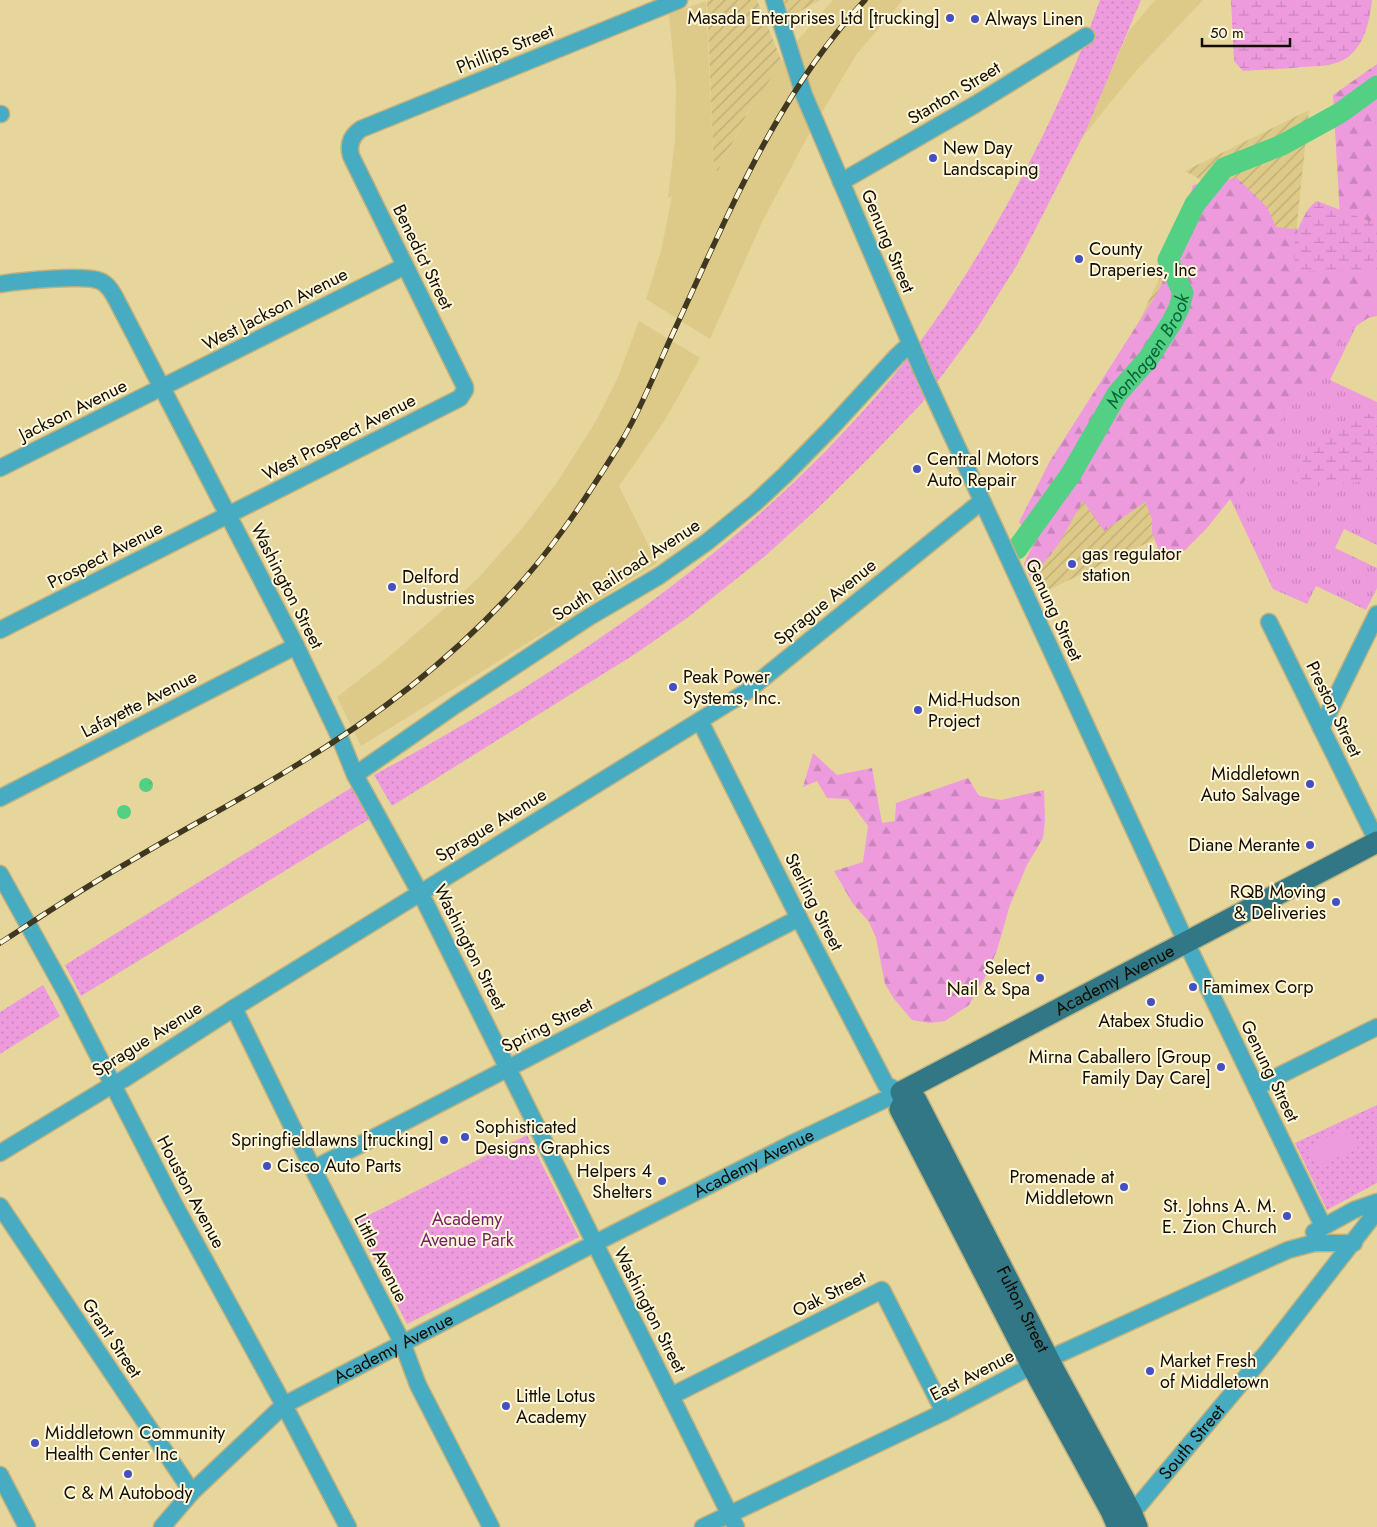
<svg xmlns="http://www.w3.org/2000/svg" width="1377" height="1527" font-family="Jost,sans-serif">
<style>
.built{fill:#ddca89}
.industrial{fill:url(#industrial-furrows)}
.grass{fill:url(#grass-tufts)}
.forest{fill:url(#forest-firs)}
.wetland{fill:url(#wetland-marsh)}
.park{fill:url(#park-dots)}
.garden{fill:#ed9bdd}
.water{fill:url(#water-ripples)}
.lines{fill:none;stroke-linecap:round;stroke-linejoin:round}
.river{stroke:#54d085;stroke-width:21}
.minor-casing{stroke:#c0b27f;stroke-width:19}
.major-casing{stroke:#c0b27f;stroke-width:24}
.minor{stroke:#47abc1;stroke-width:16}
.major{stroke:#317786;stroke-width:21}
.rail-casing{stroke:#403721;stroke-width:5.5}
.rail{stroke:#fff7da;stroke-width:4;stroke-dasharray:11;stroke-linecap:butt}
.poi-dot{fill:#454fc4;stroke:#fff7da;stroke-width:2}
.labels{text-anchor:middle;dominant-baseline:central;stroke-width:4;stroke-linejoin:round;paint-order:stroke}
.poi-label{font-size:18px;fill:#130c00;stroke:#fff7da;text-anchor:start}
.street-label{font-size:18px;fill:#130c00;stroke:#fff7da}
.park-label{font-size:18px;fill:#751e69;stroke:#fff7da}
.water-label{font-size:19px;font-style:italic;fill:#056536;stroke:#fff7da}
</style>
<defs>
<pattern id="industrial-furrows" width="10" height="10" patternUnits="userSpaceOnUse" patternTransform="scale(1.25)"><rect width="10" height="10" fill="#ddca89"/><path d="M-1 1l2-2M0 10L10 0M9 11l2-2" fill="none" stroke="#bdac74"/></pattern>
<pattern id="grass-tufts" width="24" height="20" patternUnits="userSpaceOnUse" patternTransform="scale(1.25)"><rect width="24" height="20" fill="#ed9bdd"/><path d="M3 7l-1-3M5 7V3M7 7l1-3M15 17l-1-3M17 17v-4M19 17l1-3" fill="none" stroke="#ca84bc"/></pattern>
<pattern id="forest-firs" width="22" height="20" patternUnits="userSpaceOnUse" patternTransform="scale(1.25)"><rect width="22" height="20" fill="#ed9bdd"/><path d="M5 1l3.5 6h-7zM16 11l3.5 6h-7z" fill="#ca84bc"/></pattern>
<pattern id="wetland-marsh" width="20" height="14" patternUnits="userSpaceOnUse" patternTransform="scale(1.25)"><rect width="20" height="14" fill="#ed9bdd"/><path d="M1 5h8M5 5V1M11 12h8M15 12V8" fill="none" stroke="#ca84bc"/></pattern>
<pattern id="park-dots" width="8" height="8" patternUnits="userSpaceOnUse" patternTransform="scale(1.25)"><rect width="8" height="8" fill="#ed9bdd"/><path d="M2 2h.1M6 6h.1" fill="none" stroke="#ca84bc" stroke-width="1.8" stroke-linecap="round"/></pattern>
<pattern id="water-ripples" width="26" height="14" patternUnits="userSpaceOnUse" patternTransform="scale(1.25)"><rect width="26" height="14" fill="#54d085"/><path d="M2 4q2-2 4 0t4 0M15 11q2-2 4 0t4 0" fill="none" stroke="#48b171"/></pattern>
</defs>
<rect width="100%" height="100%" fill="#e6d69b"/>
<path class="built" d="M833,0H903L856,55L808,136L763,220L710,339L646,299L661,251L672,196L668,198L675,140L676,87L669,14L706,1L714,170L718,171L748,113L772,75L798,40Z
M1155,0H1203L1135,72L1081,139L1129,31Z
M639,321L700,358L665,420L619,486L657,563L361,746L337,697L385,660L457,598L481,575L524,526L558,481L596,421L618,377Z"/>
<path class="industrial" d="M709,0H757L782,62L748,112L718,171L714,170L707,1Z
M784,0H820L790,17Z
M1309,110L1286,328L1208,514L1038,595L1024,564L1205,182L1185,171Z"/>
<path class="grass" d="M1368,302L1330,380L1377,402V545L1344,529L1335,548L1377,568V588L1366,610L1316,586L1307,604L1273,589L1191,416Z"/>
<path class="forest" d="M1377,64V316L1368,318L1349,331L1334,348L1322,370L1309,375L1297,390L1270,443L1250,474L1207,528L1182,553L1161,557L1152,532V519L1145,502L1104,531L1083,501L1058,545L1031,579L1024,564L1042,526L1028,534L1019,522L1050,461L1158,292L1176,251L1193,185L1237,178L1267,207L1276,227L1341,235L1333,95Z
M813,753L837,775L872,768L882,823L895,821L896,803L968,778L979,796L1001,800L1044,790L1045,821L1043,838L1027,865L1010,905L997,950L988,972L969,1005L945,1021L930,1023L912,1020L894,999L885,984L876,938L869,922L853,904L834,871L863,862L868,826L848,799L827,798L817,781L803,787Z"/>
<path class="wetland" d="M1231,0H1372C1370,22 1363,53 1339,62C1327,67 1313,66 1301,67C1281,69 1262,70 1243,71L1234,61Z
M1317,201L1377,224V274L1371,272L1304,271C1300,268 1295,263 1294,258C1291,243 1303,209 1317,201Z
M1377,409V480L1301,488L1293,478L1309,450Z"/>
<path class="park" d="M1100,0H1141L1087,128L1034,232L1017,265L978,327L921,404L868,459L816,510L764,557L687,618L635,654L392,806L374,775C557,676 742,553 878,394C932,332 976,262 1015,190C1048,128 1077,66 1100,0Z
M354,786L371,818L81,996L65,965Z
M43,985L60,1016L0,1054V1012Z
M1377,1105V1183L1327,1210L1295,1143Z
M527,1135L579,1237L407,1324L355,1222Z"/>
<path class="garden" d="M1349,1128L1358,1148L1317,1166L1308,1146Z"/>
<path class="water" d="M139 785a7 7 0 1 1 14 0a7 7 0 1 1-14 0Z
M117 812a7 7 0 1 1 14 0a7 7 0 1 1-14 0Z"/>
<g class="lines">
<path class="river" id="s1" d="M1017,549L1071,474L1117,394L1148,359L1172,322L1179,308L1183,293L1168,260L1195,204L1224,168L1282,145L1340,113L1377,86"/>
<g class="minor-casing">
<g id="minor">
<path d="M774,0L804,95L924,375L1186,942L1323,1226"/>
<path d="M0,114H1"/>
<path d="M841,182L976,104L1086,36"/>
<path d="M0,284C19,281 85,274 100,281C108,284 113,293 117,301L296,646L340,738L355,775L425,902L736,1527"/>
<path d="M0,468L405,266"/>
<path d="M1269,622L1377,841"/>
<path d="M0,630L460,398L465,390V387L351,156C348,145 351,136 361,129L679,0"/>
<path d="M700,721L799,918L886,1085L901,1092"/>
<path d="M1321,728L1377,614"/>
<path d="M355,775L457,704L589,617L659,576L707,542L755,503L785,475L831,428L897,356L910,344"/>
<path d="M0,798L296,646"/>
<path d="M0,874L66,993L173,1202L284,1405L348,1527"/>
<path d="M234,1008L313,1169L402,1342L418,1385L491,1527"/>
<path d="M1256,1087L1377,1027"/>
<path d="M0,1153L112,1085L124,1079L234,1008L746,692L982,501"/>
<path d="M313,1169L799,918"/>
<path d="M0,1206L192,1492"/>
<path d="M1314,1232L1354,1210L1377,1202"/>
<path d="M671,1396L882,1290L944,1412"/>
<path d="M0,1475L27,1527"/>
<path id="s2" d="M1122,1519L1139,1505L1267,1352L1377,1211"/>
<path id="s3" d="M162,1527L192,1492L284,1405L603,1239L795,1142L901,1092"/>
<path d="M703,1527L944,1412L1024,1370L1288,1250L1314,1243H1354"/>
</g>
</g>
<g class="major-casing">
<g id="major">
<path id="s4" d="M905,1101L901,1092L1377,842"/>
<path id="s5" d="M905,1101L916,1100L1055,1372L1131,1512L1137,1527"/>
<path d="M905,1101L900,1109L1032,1366L1111,1511L1118,1527"/>
</g>
</g>
<use href="#minor" class="minor"/>
<use href="#major" class="major"/>
<g class="rail-casing">
<path id="rail" d="M0,943C43,915 85,887 129,862C184,829 240,800 295,766C372,720 445,664 507,598C548,555 581,506 613,455C638,417 655,372 674,331C728,215 777,94 865,0"/>
</g>
<use href="#rail" class="rail"/>
</g>
<g class="poi-dot">
<circle cx="950" cy="18" r="5"/>
<circle cx="975" cy="19" r="5"/>
<circle cx="933" cy="158" r="5"/>
<circle cx="1079" cy="259" r="5"/>
<circle cx="917" cy="469" r="5"/>
<circle cx="1072" cy="564" r="5"/>
<circle cx="392" cy="587" r="5"/>
<circle cx="673" cy="687" r="5"/>
<circle cx="918" cy="710" r="5"/>
<circle cx="1310" cy="784" r="5"/>
<circle cx="1310" cy="845" r="5"/>
<circle cx="1336" cy="902" r="5"/>
<circle cx="1040" cy="978" r="5"/>
<circle cx="1193" cy="987" r="5"/>
<circle cx="1151" cy="1002" r="5"/>
<circle cx="1221" cy="1067" r="5"/>
<circle cx="465" cy="1137" r="5"/>
<circle cx="444" cy="1140" r="5"/>
<circle cx="267" cy="1166" r="5"/>
<circle cx="662" cy="1181" r="5"/>
<circle cx="1124" cy="1187" r="5"/>
<circle cx="1287" cy="1216" r="5"/>
<circle cx="1150" cy="1371" r="5"/>
<circle cx="506" cy="1406" r="5"/>
<circle cx="35" cy="1443" r="5"/>
<circle cx="128" cy="1474" r="5"/>
</g>
<g class="labels">
<g class="poi-label">
<text x="940" y="18" text-anchor="end">Masada Enterprises Ltd [trucking]</text>
<text x="985" y="19">Always Linen</text>
<text x="943" y="148">New Day<tspan x="943" dy="21">Landscaping</tspan></text>
<text x="1089" y="249">County<tspan x="1089" dy="21">Draperies, Inc</tspan></text>
<text x="927" y="459">Central Motors<tspan x="927" dy="21">Auto Repair</tspan></text>
<text x="1082" y="554">gas regulator<tspan x="1082" dy="21">station</tspan></text>
<text x="402" y="577">Delford<tspan x="402" dy="21">Industries</tspan></text>
<text x="683" y="677">Peak Power<tspan x="683" dy="21">Systems, Inc.</tspan></text>
<text x="928" y="700">Mid-Hudson<tspan x="928" dy="21">Project</tspan></text>
<text x="1300" y="774" text-anchor="end">Middletown<tspan x="1300" dy="21">Auto Salvage</tspan></text>
<text x="1300" y="845" text-anchor="end">Diane Merante</text>
<text x="1326" y="892" text-anchor="end">RQB Moving<tspan x="1326" dy="21">&amp; Deliveries</tspan></text>
<text x="1030" y="968" text-anchor="end">Select<tspan x="1030" dy="21">Nail &amp; Spa</tspan></text>
<text x="1203" y="987">Famimex Corp</text>
<text x="1151" y="1021" text-anchor="middle">Atabex Studio</text>
<text x="1211" y="1057" text-anchor="end">Mirna Caballero [Group<tspan x="1211" dy="21">Family Day Care]</tspan></text>
<text x="475" y="1127">Sophisticated<tspan x="475" dy="21">Designs Graphics</tspan></text>
<text x="434" y="1140" text-anchor="end">Springfieldlawns [trucking]</text>
<text x="277" y="1166">Cisco Auto Parts</text>
<text x="652" y="1171" text-anchor="end">Helpers 4<tspan x="652" dy="21">Shelters</tspan></text>
<text x="1114" y="1177" text-anchor="end">Promenade at<tspan x="1114" dy="21">Middletown</tspan></text>
<text x="1277" y="1206" text-anchor="end">St. Johns A. M.<tspan x="1277" dy="21">E. Zion Church</tspan></text>
<text x="1160" y="1361">Market Fresh<tspan x="1160" dy="21">of Middletown</tspan></text>
<text x="516" y="1396">Little Lotus<tspan x="516" dy="21">Academy</tspan></text>
<text x="45" y="1433">Middletown Community<tspan x="45" dy="21">Health Center Inc</tspan></text>
<text x="128" y="1493" text-anchor="middle">C &amp; M Autobody</text>
</g>
<g class="street-label">
<text transform="translate(505 49) rotate(-22)">Phillips Street</text>
<text transform="translate(954 93) rotate(-31)">Stanton Street</text>
<text transform="translate(888 241) rotate(67)">Genung Street</text>
<text transform="translate(423 257) rotate(64)">Benedict Street</text>
<text transform="translate(275 309) rotate(-27)">West Jackson Avenue</text>
<text transform="translate(73 410) rotate(-26)">Jackson Avenue</text>
<text transform="translate(339 437) rotate(-27)">West Prospect Avenue</text>
<text transform="translate(105 555) rotate(-27)">Prospect Avenue</text>
<text transform="translate(626 570) rotate(-33)">South Railroad Avenue</text>
<text transform="translate(287 586) rotate(63)">Washington Street</text>
<text transform="translate(825 602) rotate(-39)">Sprague Avenue</text>
<text transform="translate(1054 610) rotate(65)">Genung Street</text>
<text transform="translate(139 704) rotate(-27)">Lafayette Avenue</text>
<text transform="translate(1334 709) rotate(64)">Preston Street</text>
<text transform="translate(491 825) rotate(-31)">Sprague Avenue</text>
<text transform="translate(814 902) rotate(63)">Sterling Street</text>
<text transform="translate(470 947) rotate(63)">Washington Street</text>
<text stroke="none"><textPath href="#s4" startOffset="251">Academy Avenue</textPath></text>
<text transform="translate(547 1025) rotate(-27)">Spring Street</text>
<text transform="translate(147 1039) rotate(-32)">Sprague Avenue</text>
<text transform="translate(1270 1071) rotate(64)">Genung Street</text>
<text stroke="none"><textPath href="#s3" startOffset="701">Academy Avenue</textPath></text>
<text transform="translate(191 1192) rotate(62)">Houston Avenue</text>
<text transform="translate(381 1258) rotate(63)">Little Avenue</text>
<text transform="translate(829 1294) rotate(-27)">Oak Street</text>
<text stroke="none"><textPath href="#s5" startOffset="246">Fulton Street</textPath></text>
<text transform="translate(650 1310) rotate(63)">Washington Street</text>
<text transform="translate(112 1338) rotate(56)">Grant Street</text>
<text stroke="none"><textPath href="#s3" startOffset="296">Academy Avenue</textPath></text>
<text transform="translate(972 1375) rotate(-27)">East Avenue</text>
<text stroke="none"><textPath href="#s2" startOffset="104">South Street</textPath></text>
</g>
<g class="park-label">
<text x="467" y="1219">Academy<tspan x="467" dy="21">Avenue Park</tspan></text>
</g>
<g class="water-label">
<text stroke="none"><textPath href="#s1" startOffset="238">Monhagen Brook</textPath></text>
</g>
</g>
<path d="M1202 38v8h88v-8" fill="none" stroke="#130c00" stroke-width="2.5"/>
<text x="1210" y="38" font-size="15" fill="#130c00" stroke="#fff7da" stroke-width="4" paint-order="stroke">50 m</text>
</svg>
